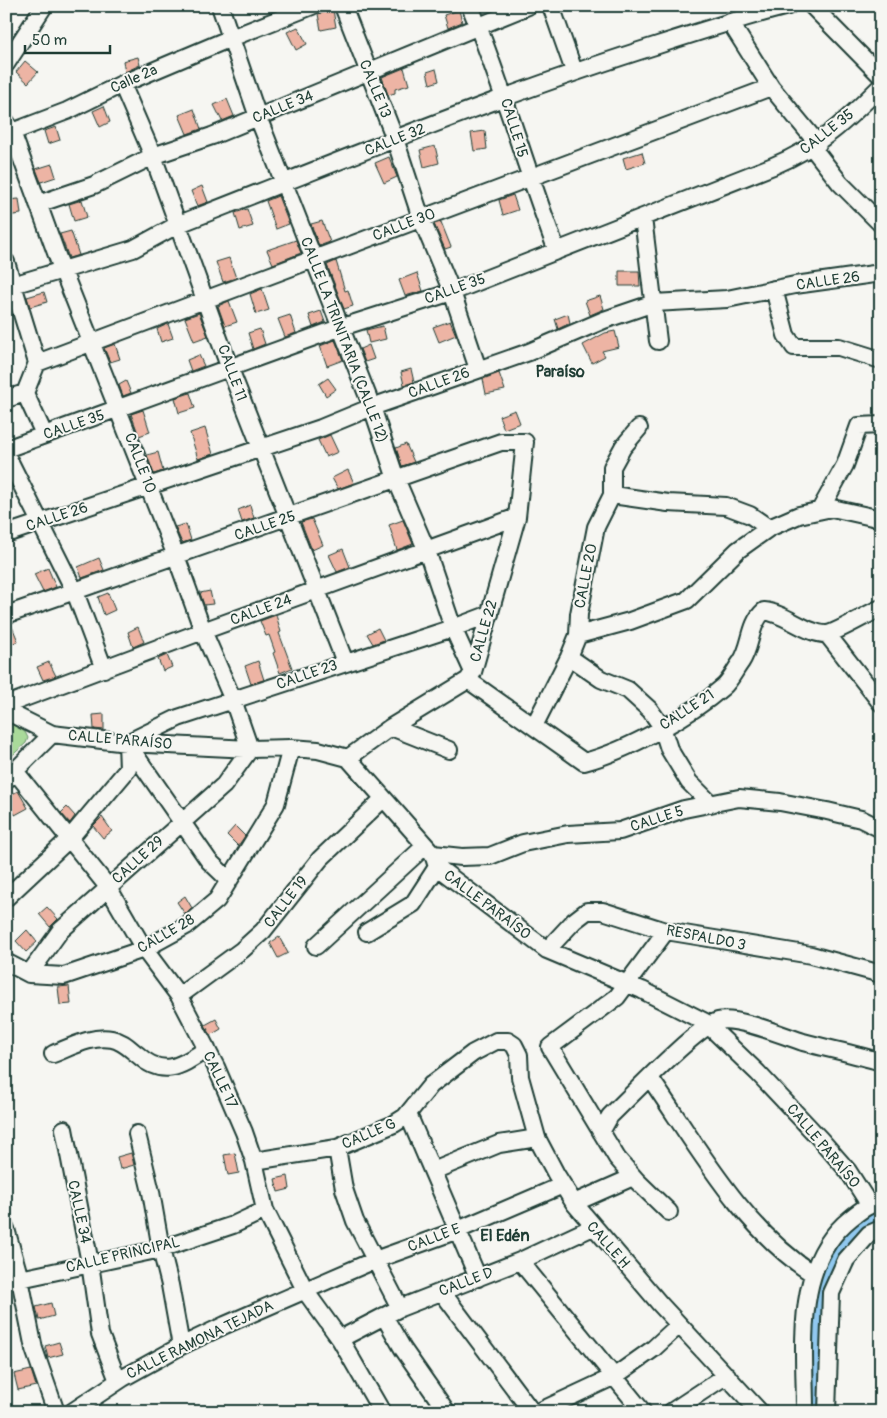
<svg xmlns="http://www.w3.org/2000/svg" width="887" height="1418" font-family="Pangolin,sans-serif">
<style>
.green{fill:#a9da9a;stroke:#648c67}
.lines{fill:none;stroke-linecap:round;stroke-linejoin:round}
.canal{stroke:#90c8ef;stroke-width:12}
.building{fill:#edb4a4;stroke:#1f3d34}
.minor-casing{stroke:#1f3d34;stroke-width:20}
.minor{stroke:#f6f6f2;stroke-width:16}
.labels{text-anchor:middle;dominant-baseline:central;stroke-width:4;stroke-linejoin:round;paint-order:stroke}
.street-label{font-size:15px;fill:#1f3d34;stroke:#f6f6f2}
.neighbourhood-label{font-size:16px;font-weight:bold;fill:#1f3d34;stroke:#f6f6f2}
</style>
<rect width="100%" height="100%" fill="#f6f6f2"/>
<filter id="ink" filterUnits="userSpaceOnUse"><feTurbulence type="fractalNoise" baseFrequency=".02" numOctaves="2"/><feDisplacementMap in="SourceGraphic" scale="10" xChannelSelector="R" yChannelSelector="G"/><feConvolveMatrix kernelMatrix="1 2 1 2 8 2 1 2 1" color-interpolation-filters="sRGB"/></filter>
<g filter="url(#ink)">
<path class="green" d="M6,721L25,732L28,738L26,743L6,761Z"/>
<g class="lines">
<path class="canal" d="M817,1412V1302L836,1250L866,1223L881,1217"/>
</g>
<path class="building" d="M333,10L336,27L321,30L318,14Z
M459,10L462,22L448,28L444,15Z
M298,27L307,44L296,50L287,32Z
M138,57L140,65L125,72L123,61Z
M25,61L38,72L28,83L16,72Z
M404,68L409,85L395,89V93L388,95L382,77Z
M436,69L439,81L430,84L427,72Z
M227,99L234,116L222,121L214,105Z
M104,106L110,122L100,127L93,111Z
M194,109L201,129L187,134L179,115Z
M56,127L60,140L48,144L44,131Z
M485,131L487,149L474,151L471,133Z
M435,146L439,163L424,167L420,150Z
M642,152L645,163L626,169L623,158Z
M389,157L397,177L384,183L375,163Z
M52,164L56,177L41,182L36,169Z
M202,186L208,202L197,206L191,191Z
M513,195L518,210L503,215L499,200Z
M278,196L289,224L276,229L266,201Z
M19,199L21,214L6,216V200Z
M82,200L87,217L74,221L69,204Z
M247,209L253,226L240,230L235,213Z
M322,221L330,242L319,246L311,224Z
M441,222L451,247L445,249L434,224Z
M71,231L79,255L69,258L60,234Z
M296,240L301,253L273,264L267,250Z
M229,258L236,278L223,282L216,262Z
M336,261L345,291L348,290L353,306L344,309L327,265Z
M619,271H639L640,286H619Z
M417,273L423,291L405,296L399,280Z
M262,289L269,310L256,314L250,294Z
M44,292L47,302L30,307L27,297Z
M600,296L604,309L590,315L585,301Z
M229,301L237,322L225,326L218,306Z
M321,311L325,322L313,327L309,315Z
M199,313L208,336L194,341L185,318Z
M568,314L570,323L558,329L555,319Z
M290,315L296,333L285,337L278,319Z
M450,321L456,335L439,342L433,327Z
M168,324L173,338L161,342L157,329Z
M383,326L386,339L369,343L366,330Z
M260,329L265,344L253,349L248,333Z
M615,331L619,347L602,351L605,356L592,363L583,345L605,333Z
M335,340L343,360L327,366L320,346Z
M115,344L120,359L110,362L104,348Z
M369,345L374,359L365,362L360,349Z
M199,355L204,366L191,371L187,360Z
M411,369L414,382L404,385L401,372Z
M499,373L505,390L486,394L483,379Z
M328,378L336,389L326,396L319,384Z
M126,381L131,393L123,396L119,385Z
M190,393L195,408L179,413L175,398Z
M143,410L150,432L139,436L131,414Z
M515,410L520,423L504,429L499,416Z
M205,428L213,454L198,459L190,433Z
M330,435L338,452L326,457L318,440Z
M406,444L414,462L402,466L396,448Z
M158,452L163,471L154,474L147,455Z
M348,470L354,483L338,489L332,478Z
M250,505L254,518L242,522L238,510Z
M312,519L323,545L312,550L301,522Z
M403,520L413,544L397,550L389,525Z
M186,524L191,540L182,543L175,527Z
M343,549L350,567L337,572L329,555Z
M99,558L104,570L82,578L78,567Z
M48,568L56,587L43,592L34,574Z
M210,591L213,604L204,605L200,593Z
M108,593L115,610L104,615L98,597Z
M276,615L281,632L279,633L292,668L280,673L273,653L275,652L269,635L266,636L260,621Z
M11,624L18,641L9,645L6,640V625Z
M138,627L144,642L133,647L128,632Z
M378,628L384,640L373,644L367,634Z
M167,655L172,667L163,671L158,659Z
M258,661L264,680L251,684L245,666Z
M49,662L56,676L43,680L37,667Z
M104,714V730L94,729L93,715Z
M18,791L28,808L15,815L6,797Z
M67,807L75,816L70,823L61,813Z
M102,817L112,831L103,838L93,826Z
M235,826L245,836L238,846L227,835Z
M185,896L192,908L185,914L177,902Z
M47,907L58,919L50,927L39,914Z
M27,930L37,942L26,952L16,941Z
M279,937L288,953L278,958L270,943Z
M69,986L71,1004L60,1005L58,987Z
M216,1019L221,1029L211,1035L205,1025Z
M131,1153L134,1165L120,1169L117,1157Z
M235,1153L239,1173L228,1175L224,1155Z
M288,1176L290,1189L278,1192L275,1179Z
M51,1303L54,1316L39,1320L36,1307Z
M59,1342L63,1354L48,1358L45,1346Z
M31,1370L36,1386L18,1390L14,1374Z"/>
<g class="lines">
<g class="minor-casing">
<path id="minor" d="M220,6L258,117L372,407L396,479L427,551L453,628L473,672
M343,6L395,139L421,218L452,292L478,369
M470,6C503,86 526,170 557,251
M551,6L574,71
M812,6L881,76
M730,22L771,87L818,144
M6,64L44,6
M122,84L153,156L230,369L345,662
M6,122L12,132L59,261L176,556L203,631L233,700L250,749L224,785L60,931L29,974
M12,132L67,111L122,84L231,38L312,6
M812,147L840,183L881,224
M38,204L94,185L153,156L212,136L528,6
M643,218L658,341
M6,262L37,363L25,393L44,434
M6,287L133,249L179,224C338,162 495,96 658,45C701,31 744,17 788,6
M774,289L786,335L794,347H839L881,360
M37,363L771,87
M6,399L25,393
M6,449L339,328L452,292L773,166C819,147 846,121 881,86
M6,454L75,592L104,669
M612,495L668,503L726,506L750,515L769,528
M820,510L845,465L859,426L881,425
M6,534L321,428L372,407L529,352L604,320L654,303L727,299L795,285L881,273
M6,615L501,442H525L517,517L473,672L468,680L391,727L348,758
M827,634L881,703
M578,635L630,621L687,600L738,550L769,528L799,515L832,508L881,519
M569,657L601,679L628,690L650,710L662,727L669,749L689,782L711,804
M468,680L584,762C627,751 690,716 723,687C730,681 735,670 741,662C752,646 749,624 764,611C785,613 808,635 827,634C836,633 869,613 881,608
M6,705L203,631L517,517
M6,711L52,734L127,743L250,749L291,748L318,750L348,758L433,854L437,867L547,950L642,990L705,1022L758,1073L821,1140L848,1171L869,1204
M534,726L569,657L578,635L579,614L596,527L612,495V467L623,447L639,428
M391,727L449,750
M129,742L178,718L453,628L490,614
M127,743L209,861L229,880
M15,771L108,887L144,949L179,996L216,1067L244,1132L254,1161L265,1210L306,1292L340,1339L382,1412
M6,780L52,734
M433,854L462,857L490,856L523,843L568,834L620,831L684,809L739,798L780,802L827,811L861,819L881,829
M6,898L70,838L128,769L127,743
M666,931L617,997L550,1047L617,1158L637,1181L669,1212
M367,932L413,904L437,867
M316,946L425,846
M547,950L574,921L587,911H603L666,931L811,955L881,974
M6,962L29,974L64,976L144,949L186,926L217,900L276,804L291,748
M179,996L242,950L263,931L320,859L383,799
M53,1054C71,1047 92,1035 112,1039C123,1041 130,1049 138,1055C164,1079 182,1065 207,1049
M650,1078C697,1146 743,1229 813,1274
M408,1114L478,1278
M64,1129L90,1263L100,1334L118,1381
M601,1132L610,1116C630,1097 696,1027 718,1021C737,1016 784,1036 803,1042C829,1049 855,1054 881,1062
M137,1134L151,1192L161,1249L170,1285L181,1346
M337,1148L344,1189L355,1221L400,1308
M254,1161L337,1148L394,1124L405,1117L431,1085L473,1053L496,1041H508L514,1045L519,1055L520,1077L537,1138L556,1174L574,1203L660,1304L760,1412
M433,1171L499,1144L537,1138
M574,1203L633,1177
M6,1229L20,1279L34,1349L56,1412
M520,1261L643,1412
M6,1282L161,1249L233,1225L265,1210
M442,1292L532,1412
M384,1316L403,1349L447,1412
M340,1339L400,1308L520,1261L593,1227
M72,1412L123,1378L181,1346L225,1325L375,1260L458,1230L563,1185
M538,1412L615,1376L653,1349L679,1325
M671,1412L727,1375
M805,1412C805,1345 793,1264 851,1218C861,1210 869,1204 881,1201
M827,1412L831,1293L846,1260L869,1234L881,1229"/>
</g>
<use href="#minor" class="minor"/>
</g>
</g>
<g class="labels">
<g class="street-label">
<text transform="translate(134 79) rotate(-24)">Calle 2ª</text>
<text transform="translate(375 89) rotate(68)">CALLE 13</text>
<text transform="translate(283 107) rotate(-22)">CALLE 34</text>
<text transform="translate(514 128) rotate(73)">CALLE 15</text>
<text transform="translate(827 132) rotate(-38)">CALLE 35</text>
<text transform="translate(395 140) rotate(-22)">CALLE 32</text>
<text transform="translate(404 225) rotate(-21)">CALLE 30</text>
<text transform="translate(828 281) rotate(-8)">CALLE 26</text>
<text transform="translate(455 289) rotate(-20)">CALLE 35</text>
<text transform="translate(344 340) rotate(69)">CALLE LA TRINITARIA (CALLE 12)</text>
<text transform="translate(232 373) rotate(70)">CALLE 11</text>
<text transform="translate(439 383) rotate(-20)">CALLE 26</text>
<text transform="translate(74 425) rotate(-19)">CALLE 35</text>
<text transform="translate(140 463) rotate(69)">CALLE 10</text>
<text transform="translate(57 517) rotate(-18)">CALLE 26</text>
<text transform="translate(265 526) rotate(-19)">CALLE 25</text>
<text transform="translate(586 576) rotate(-79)">CALLE 20</text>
<text transform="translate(261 610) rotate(-20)">CALLE 24</text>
<text transform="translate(484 631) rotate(-74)">CALLE 22</text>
<text transform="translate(307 675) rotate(-19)">CALLE 23</text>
<text transform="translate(687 710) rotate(-33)">CALLE 21</text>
<text transform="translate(120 740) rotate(5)">CALLE PARAÍSO</text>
<text transform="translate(657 819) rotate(-18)">CALLE 5</text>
<text transform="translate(138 860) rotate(-42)">CALLE 29</text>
<text transform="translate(286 902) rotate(-52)">CALLE 19</text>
<text transform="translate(487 905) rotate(37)">CALLE PARAÍSO</text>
<text transform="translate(166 934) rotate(-30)">CALLE 28</text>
<text transform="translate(706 938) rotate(11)">RESPALDO 3</text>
<text transform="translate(220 1080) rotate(65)">CALLE 17</text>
<text transform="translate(369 1134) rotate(-23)">CALLE G</text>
<text transform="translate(823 1146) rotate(50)">CALLE PARAÍSO</text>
<text transform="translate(79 1212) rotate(78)">CALLE 34</text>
<text transform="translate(434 1238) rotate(-21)">CALLE E</text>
<text transform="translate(608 1245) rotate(49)">CALLE H</text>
<text transform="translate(123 1255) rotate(-13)">CALLE PRINCIPAL</text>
<text transform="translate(466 1282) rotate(-21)">CALLE D</text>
<text transform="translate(200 1340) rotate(-26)">CALLE RAMONA TEJADA</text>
</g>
<g class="neighbourhood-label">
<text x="560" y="372">Paraíso</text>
<text x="505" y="1236">El Edén</text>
</g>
</g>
<rect width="887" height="1418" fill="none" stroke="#f6f6f2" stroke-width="25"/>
<rect x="12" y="12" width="862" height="1393" fill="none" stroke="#1f3d34" stroke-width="2" filter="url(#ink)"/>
<path d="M25 45v8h85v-8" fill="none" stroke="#1f3d34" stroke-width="2.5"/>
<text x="32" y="45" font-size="15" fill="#1f3d34" stroke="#f6f6f2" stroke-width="4" paint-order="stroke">50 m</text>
</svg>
